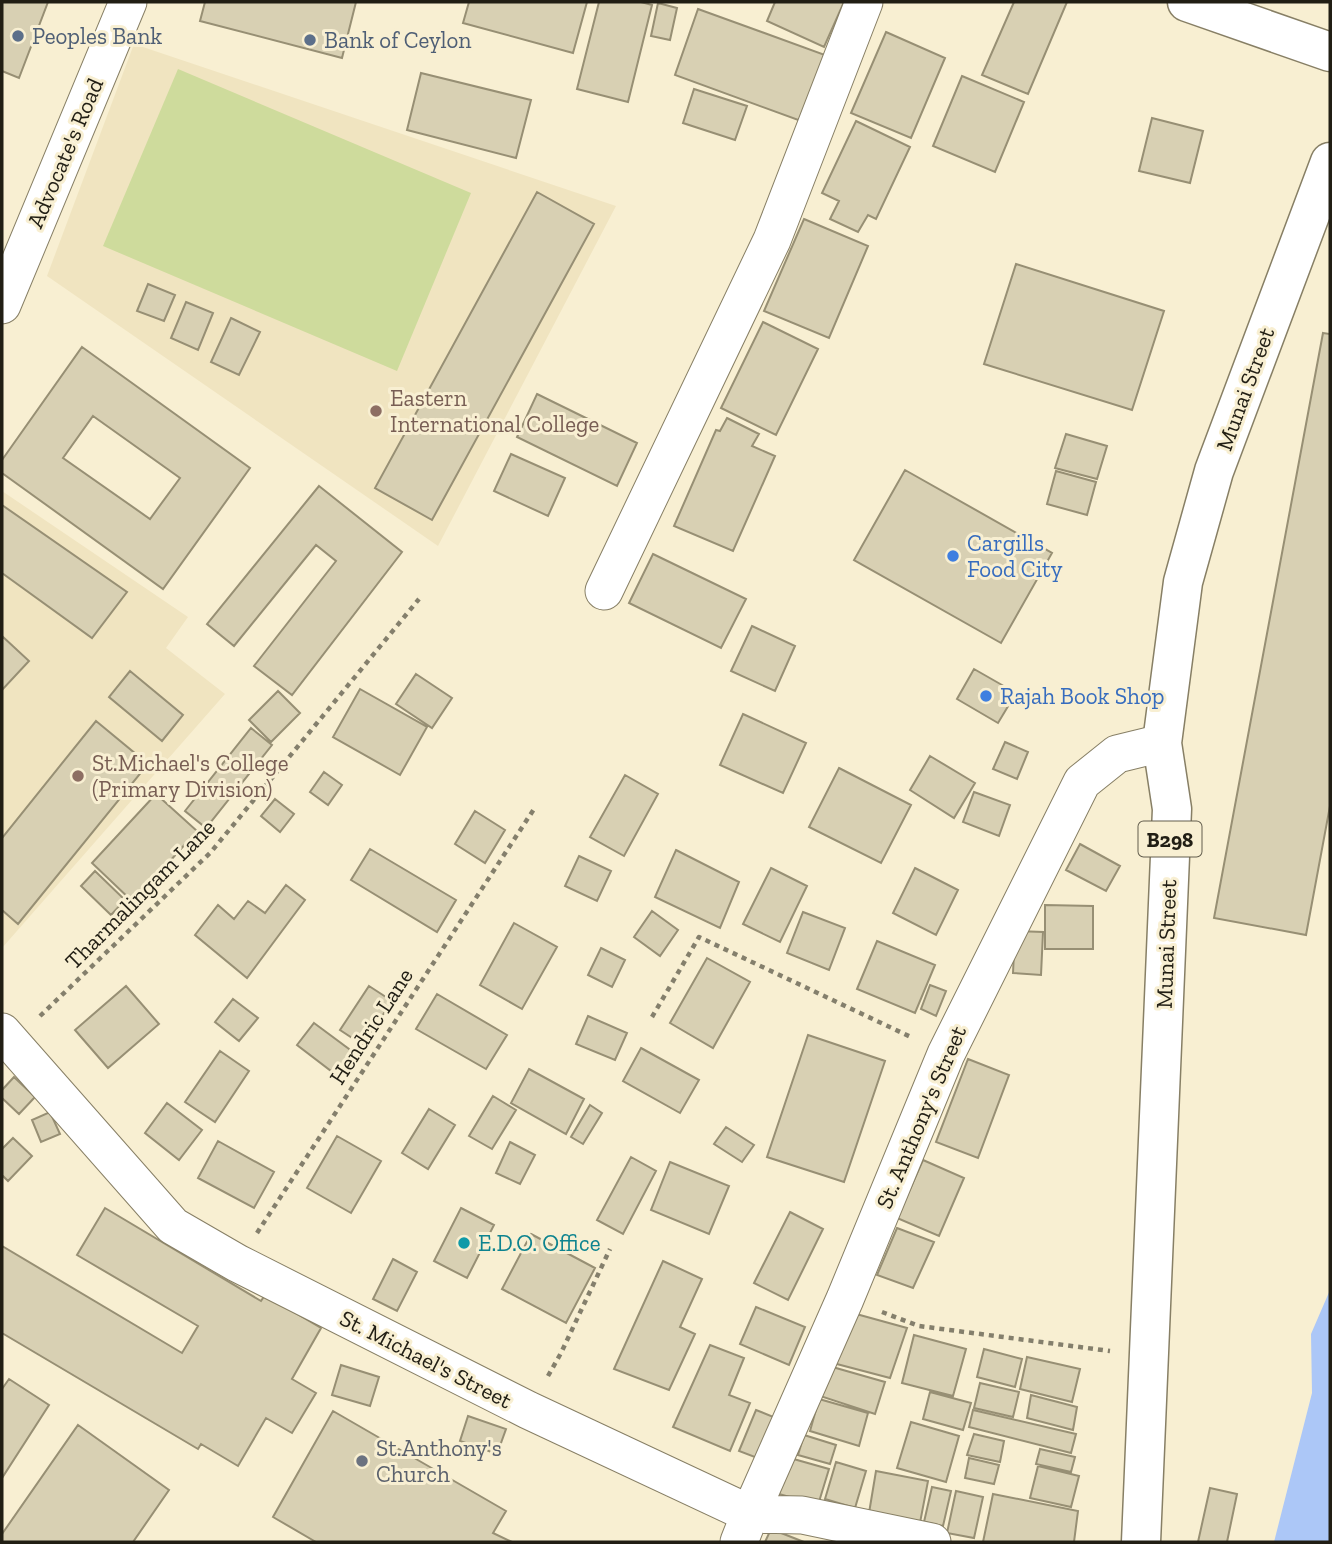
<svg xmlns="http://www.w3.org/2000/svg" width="1332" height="1544" font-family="'Zilla Slab',serif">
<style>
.built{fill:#f0e4c0}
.green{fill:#cedb9c}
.water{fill:#acc7f7}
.building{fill:#d8d0b3;stroke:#978f74;stroke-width:2;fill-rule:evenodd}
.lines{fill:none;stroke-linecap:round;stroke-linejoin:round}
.street-casing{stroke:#877f65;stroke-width:39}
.secondary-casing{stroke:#877f65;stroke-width:41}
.primary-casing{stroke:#877f65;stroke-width:41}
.path{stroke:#847f6c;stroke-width:4.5;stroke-dasharray:5 5;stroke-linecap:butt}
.street{stroke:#fff;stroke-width:37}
.secondary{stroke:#fff;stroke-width:38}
.primary{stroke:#fff;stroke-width:38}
.service-dot{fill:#5c6f8a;stroke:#f8efd2;stroke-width:2.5}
.education-dot{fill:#8d6e63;stroke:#f8efd2;stroke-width:2.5}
.shop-dot{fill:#3f7fe0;stroke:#f8efd2;stroke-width:2.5}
.culture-dot{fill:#0f9aa8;stroke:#f8efd2;stroke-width:2.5}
.worship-dot{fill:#6b7280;stroke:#f8efd2;stroke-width:2.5}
.labels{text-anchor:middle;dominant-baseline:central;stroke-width:6;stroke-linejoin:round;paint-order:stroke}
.shield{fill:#f8efd2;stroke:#625d4d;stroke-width:2}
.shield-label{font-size:21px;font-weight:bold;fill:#211e14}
.service-label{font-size:23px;fill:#4e5e75;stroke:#f8efd2;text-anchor:start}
.street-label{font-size:23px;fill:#211e14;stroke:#f8efd2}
.education-label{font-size:23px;fill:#785e54;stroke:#f8efd2;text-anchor:start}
.shop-label{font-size:23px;fill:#366cbe;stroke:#f8efd2;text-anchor:start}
.culture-label{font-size:23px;fill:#0d838f;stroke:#f8efd2;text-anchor:start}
.worship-label{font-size:23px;fill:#5b616d;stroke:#f8efd2;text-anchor:start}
</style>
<rect width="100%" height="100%" fill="#f8efd2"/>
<path class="built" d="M134,44L616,206L438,546L47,276Z
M2,491L188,617L166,648L225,694L2,948Z"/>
<path class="green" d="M178,69L471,193L397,371L103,246Z"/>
<path class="water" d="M1330,1290V1542H1274L1312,1393L1311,1334Z"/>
<path class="building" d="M2,2H48L19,78L2,71Z
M205,2H356L342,58L200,21Z
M469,2H587L573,53L463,23Z
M599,2H641L652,5L628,102L577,89Z
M775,2H844L824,47L767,21Z
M1014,2H1067L1028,94L982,75Z
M658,3L677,8L670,40L651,36Z
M698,9L825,55L801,121L675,75Z
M886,32L945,58L911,138L851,113Z
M421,73L531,100L516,158L407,130Z
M962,76L1024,102L995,172L933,146Z
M694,89L747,106L735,140L683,123Z
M1152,118L1203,131L1190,183L1139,171Z
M856,121L910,147L876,219L868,215L858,232L830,219L839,201L822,193Z
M537,192L594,224L432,520L375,488Z
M804,219L868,246L829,338L764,311Z
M1016,264L1164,311L1132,410L984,364Z
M148,284L175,295L164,321L137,311Z
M186,302L213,313L198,350L171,338Z
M231,318L260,332L239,375L211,362Z
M763,322L818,349L776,435L721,408Z
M1323,333L1330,334V806L1306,935L1214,918Z
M82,347L250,468L163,589L2,473V460ZM93,416L180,478L150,519L63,458Z
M537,394L637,443L617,486L517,437Z
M727,418L759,434L752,446L775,456L733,551L674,526L716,430L720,431Z
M1066,434L1107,446L1097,479L1055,468Z
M511,454L565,478L548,516L494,491Z
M905,470L1052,553L1001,643L854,560Z
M1056,471L1096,482L1087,515L1047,504Z
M319,486L402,552L292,695L254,666L336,561L316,545L234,646L207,624Z
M2,505L127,592L92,638L2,573Z
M653,554L746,599L721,648L629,603Z
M752,626L795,646L775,691L731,671Z
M2,636L29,661L2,690Z
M974,669L1016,693L998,723L957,699Z
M130,671L183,715L162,741L109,697Z
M416,674L452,698L432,728L396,704Z
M360,689L427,727L400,775L333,737Z
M278,691L300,713L271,742L249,720Z
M743,714L806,743L783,793L720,765Z
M96,721L148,764L18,924L2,910V838Z
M251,728L272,745L206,828L185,811Z
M1005,742L1028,752L1017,779L993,769Z
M930,756L975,783L954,818L910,790Z
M839,768L911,805L881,863L809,827Z
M324,772L342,785L328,805L310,792Z
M625,775L658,794L624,856L590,837Z
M974,792L1010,805L999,836L963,822Z
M156,794L197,831L133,902L92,863Z
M275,799L294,814L280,832L261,816Z
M475,811L505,830L485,863L455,844Z
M1080,844L1120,866L1106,891L1066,870Z
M370,849L456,900L437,932L351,880Z
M676,850L739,882L720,928L655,897Z
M579,856L611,871L597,901L565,886Z
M771,868L807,886L780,942L743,924Z
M915,868L958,890L936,935L893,913Z
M95,871L125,900L111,915L81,886Z
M286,885L305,900L247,978L195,935L218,905L234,919L248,901L265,913Z
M1045,905L1093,906V949H1045Z
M652,911L678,930L660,956L634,937Z
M803,912L845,928L829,970L787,953Z
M514,923L557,947L522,1009L480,985Z
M1015,931L1043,932L1041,975L1013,973Z
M877,941L935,965L915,1013L857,989Z
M601,948L625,960L612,987L588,975Z
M707,958L750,982L713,1048L670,1023Z
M930,985L946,991L936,1016L921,1009Z
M126,986L159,1024L108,1068L75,1030Z
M369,986L392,1001L363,1045L340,1030Z
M437,994L507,1035L486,1069L416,1029Z
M233,999L258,1018L239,1041L215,1022Z
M588,1016L627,1033L615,1060L576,1044Z
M314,1023L353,1052L335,1074L297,1045Z
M808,1035L885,1061L844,1182L767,1157Z
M641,1048L699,1080L680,1113L623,1081Z
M220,1051L249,1071L215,1122L185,1102Z
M968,1059L1009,1075L978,1158L936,1142Z
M529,1069L584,1099L566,1134L511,1103Z
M14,1077L35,1097L19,1114L2,1098V1090Z
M493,1096L516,1110L492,1149L469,1136Z
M167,1103L202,1130L179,1160L145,1133Z
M590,1105L602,1113L583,1144L571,1137Z
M429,1109L455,1125L428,1169L402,1153Z
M50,1112L60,1134L41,1142L32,1120Z
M726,1127L754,1145L742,1162L714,1144Z
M337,1136L381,1161L351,1213L307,1188Z
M13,1138L32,1156L8,1181L2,1175V1149Z
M218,1141L274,1172L254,1208L198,1178Z
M510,1142L535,1155L520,1184L496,1173Z
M631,1157L656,1171L623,1234L597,1220Z
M923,1160L964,1178L939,1236L897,1218Z
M670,1162L729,1186L709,1234L651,1210Z
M105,1208L261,1301L265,1295L321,1328L292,1379L316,1393L292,1433L266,1418L238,1466L201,1444L198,1449L2,1333V1246L182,1353L198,1326L77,1255Z
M461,1208L494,1225L467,1278L434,1261Z
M790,1212L823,1229L788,1300L754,1283Z
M897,1228L934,1242L913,1288L877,1275Z
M531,1234L595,1268L566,1323L502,1289Z
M393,1259L417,1272L397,1311L373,1299Z
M663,1261L702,1279L680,1327L695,1334L669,1390L614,1369Z
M756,1307L805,1327L789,1365L740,1344Z
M849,1312L907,1328L890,1378L833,1363Z
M914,1335L966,1349L953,1396L902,1383Z
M710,1345L744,1358L729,1395L750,1403L730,1451L673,1427Z
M984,1349L1022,1359L1015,1387L977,1377Z
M1027,1357L1080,1369L1072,1402L1020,1389Z
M341,1365L379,1377L370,1406L332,1395Z
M829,1366L885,1382L875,1414L817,1395Z
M9,1379L49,1405L2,1478V1389Z
M980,1383L1019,1392L1013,1417L974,1408Z
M930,1392L971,1403L963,1430L923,1419Z
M1031,1395L1077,1407L1073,1430L1027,1418Z
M819,1399L868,1413L859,1446L810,1431Z
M756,1410L776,1418L760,1459L739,1451Z
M973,1410L1076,1434L1071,1453L969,1427Z
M333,1411L506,1511L493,1533L512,1542H316L273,1517Z
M468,1416L506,1429L497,1454L460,1441Z
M911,1422L959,1436L946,1482L897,1468Z
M78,1425L169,1490L133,1542H2V1534Z
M974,1434L1004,1441L1000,1462L967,1455Z
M804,1435L836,1445L830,1464L798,1455Z
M1040,1449L1075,1457L1071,1472L1036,1464Z
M790,1458L829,1469L818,1505L779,1494Z
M969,1458L999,1465L994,1484L965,1478Z
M836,1462L866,1471L855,1508L825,1499Z
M1038,1466L1079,1476L1071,1507L1030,1498Z
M876,1471L928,1481L919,1528L868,1519Z
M932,1487L951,1491L943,1526L924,1522Z
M1210,1488L1237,1494L1227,1542H1198Z
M956,1491L983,1497L974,1538L947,1533Z
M993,1494L1078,1511L1074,1542H983Z
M771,1529L804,1542H765Z"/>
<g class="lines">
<g class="street-casing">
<path id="street" d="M2,305L128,2
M604,591L772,240L864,2
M2,1032L173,1226L237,1263L528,1410L750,1514L802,1515L932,1542
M739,1542L750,1514L845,1299L946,1054L1082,782L1117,754L1162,743"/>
</g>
<g class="secondary-casing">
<path id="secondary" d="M1187,2L1330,52"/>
</g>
<g class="primary-casing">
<path id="primary" d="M1141,1542L1172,809L1162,743L1183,582L1214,471L1330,162"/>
</g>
<path class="path" d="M40,1016L211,852L419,599
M652,1017L699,937L913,1038
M257,1233L534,809
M882,1312L919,1326L1110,1351
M548,1376L561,1353L610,1249"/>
<use href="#street" class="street"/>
<use href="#secondary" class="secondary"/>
<use href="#primary" class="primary"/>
</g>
<g class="service-dot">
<circle cx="18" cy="36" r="7"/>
<circle cx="310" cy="40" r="7"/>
</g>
<g class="education-dot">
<circle cx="376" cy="411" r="7"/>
<circle cx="78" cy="776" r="7"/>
</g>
<g class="shop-dot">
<circle cx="953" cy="556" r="7"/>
<circle cx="986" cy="696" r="7"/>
</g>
<circle class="culture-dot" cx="464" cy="1243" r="7"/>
<circle class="worship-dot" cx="362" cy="1461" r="7"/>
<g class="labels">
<rect class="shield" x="1138.5" y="821.5" width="63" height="35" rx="5"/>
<g class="shield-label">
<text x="1170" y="839">B298</text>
</g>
<g class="service-label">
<text x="32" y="36">Peoples Bank</text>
<text x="324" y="40">Bank of Ceylon</text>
</g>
<g class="street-label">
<text transform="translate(65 153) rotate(-67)">Advocate's Road</text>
<text transform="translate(1245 389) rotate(-70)">Munai Street</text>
<text transform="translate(140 894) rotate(-45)">Tharmalingam Lane</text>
<text transform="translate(1166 944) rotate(-88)">Munai Street</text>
<text transform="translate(371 1026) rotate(-57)">Hendric Lane</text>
<text transform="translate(921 1117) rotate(-67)">St. Anthony's Street</text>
<text transform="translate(426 1359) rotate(27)">St. Michael's Street</text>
</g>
<g class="education-label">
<text x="390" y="398">Eastern<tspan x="390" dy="26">International College</tspan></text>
<text x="92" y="763">St.Michael's College<tspan x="92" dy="26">(Primary Division)</tspan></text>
</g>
<g class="shop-label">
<text x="967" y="543">Cargills<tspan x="967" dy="26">Food City</tspan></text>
<text x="1000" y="696">Rajah Book Shop</text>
</g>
<g class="culture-label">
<text x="478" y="1243">E.D.O. Office</text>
</g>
<g class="worship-label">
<text x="376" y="1448">St.Anthony's<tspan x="376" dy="26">Church</tspan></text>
</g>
</g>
<rect width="1332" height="1544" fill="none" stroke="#211e14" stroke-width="7"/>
</svg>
